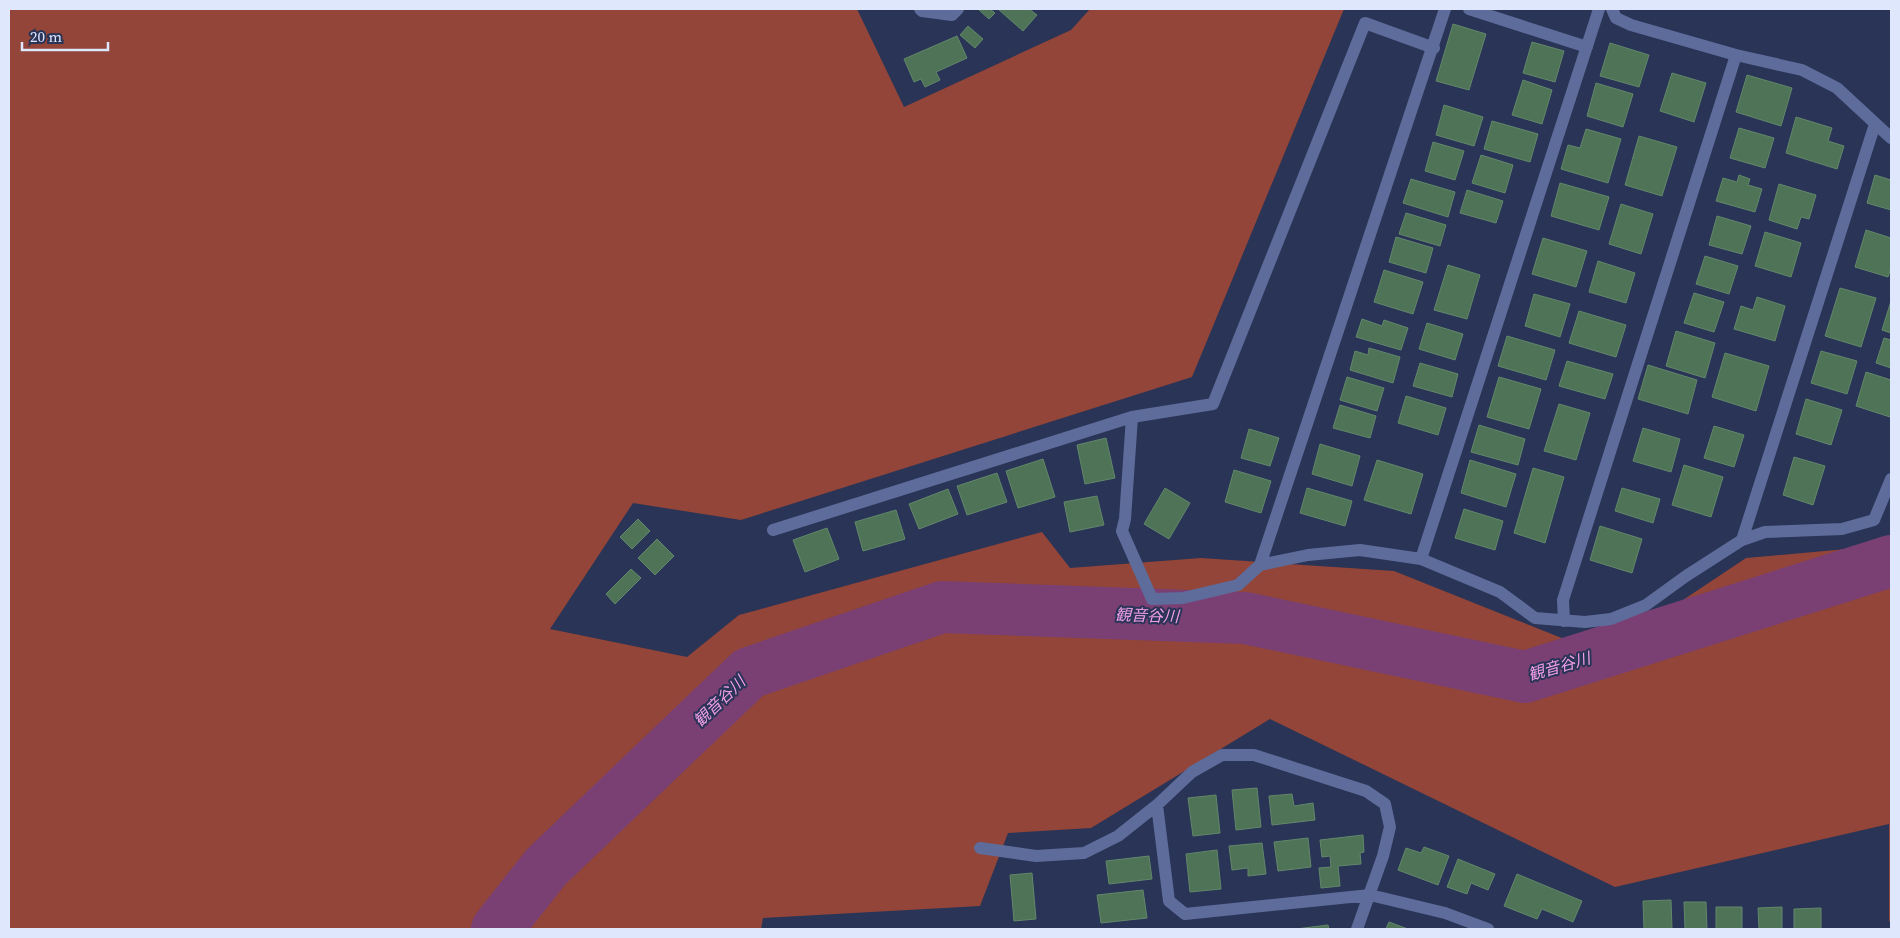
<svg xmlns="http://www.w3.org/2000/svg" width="1900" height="938" font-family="'Source Serif 4','Noto Sans JP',serif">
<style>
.forest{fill:#924538}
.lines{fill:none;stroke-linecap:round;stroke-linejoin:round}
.river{stroke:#7a4074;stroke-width:52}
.building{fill:#4e7356;stroke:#62886b}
.minor{stroke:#5e6c9b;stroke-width:12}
.labels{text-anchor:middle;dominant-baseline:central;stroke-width:4;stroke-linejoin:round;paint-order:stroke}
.water-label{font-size:16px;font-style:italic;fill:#f29ee8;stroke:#2a3456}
</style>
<rect width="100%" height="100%" fill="#2a3456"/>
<path class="forest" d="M9,9H857L904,107L1071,30L1090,9H1344L1192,377L741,520L633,503L550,629L687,657L739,615L1042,532L1070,568L1201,558L1394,571L1602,654L1746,558L1891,545V922L1889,921V824L1615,887L1270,719L1091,828L1008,833L980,906L763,918L761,929H9Z"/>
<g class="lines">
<path class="river" d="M497,929L546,867L749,673L942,607L1245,618L1525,677L1891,561"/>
</g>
<path class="building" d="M978,9H990L995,13L989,19Z
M998,9H1029L1037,15L1023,31Z
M1453,24L1486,34L1469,90L1436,81Z
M968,26L983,39L975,48L960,35Z
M957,36L967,58L936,72L940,80L925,87L921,79L914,82L904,59Z
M1532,42L1564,51L1555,82L1523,73Z
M1610,43L1649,55L1639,87L1600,76Z
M1672,73L1706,83L1694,122L1660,111Z
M1747,75L1792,88L1781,126L1736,112Z
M1523,80L1552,90L1542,124L1512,115Z
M1596,83L1633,94L1623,127L1587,116Z
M1444,105L1483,117L1474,146L1436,135Z
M1796,117L1832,128L1828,141L1844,146L1837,169L1786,153Z
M1492,121L1538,134L1530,162L1484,149Z
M1739,128L1774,138L1765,168L1730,158Z
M1586,129L1621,139L1608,183L1561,169L1568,145L1580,148Z
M1639,136L1677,147L1662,196L1625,185Z
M1433,142L1464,151L1455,180L1425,171Z
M1481,155L1513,165L1505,193L1472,183Z
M1739,175L1750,179L1748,185L1762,189L1755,212L1716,201L1723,178L1737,182Z
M1875,175L1891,180V210L1867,203Z
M1411,179L1455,192L1448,217L1403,203Z
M1560,183L1609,197L1599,230L1551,216Z
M1779,184L1816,195L1809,219L1801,217L1797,229L1769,220Z
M1467,190L1503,201L1496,223L1460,213Z
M1621,204L1653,214L1641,254L1609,244Z
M1406,213L1446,225L1440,246L1399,234Z
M1717,216L1751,226L1742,254L1709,245Z
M1866,230L1891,238V268L1888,277L1855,267Z
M1765,232L1801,243L1791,277L1755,266Z
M1396,237L1433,248L1426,273L1389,262Z
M1543,238L1587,251L1576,287L1532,274Z
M1705,256L1738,266L1729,294L1696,284Z
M1598,261L1635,273L1626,303L1589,292Z
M1448,265L1480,275L1467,319L1434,310Z
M1384,270L1423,282L1413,314L1374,302Z
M1840,288L1876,298L1861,347L1825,336Z
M1694,293L1724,302L1714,332L1684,323Z
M1534,294L1570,304L1560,337L1525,326Z
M1757,297L1785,306L1775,341L1734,329L1741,306L1753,310Z
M1891,301V333L1882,330Z
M1579,311L1626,325L1616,357L1569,343Z
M1362,319L1382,326L1384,320L1408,328L1401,350L1356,337Z
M1427,323L1463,334L1455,360L1419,349Z
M1676,331L1715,343L1705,378L1666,366Z
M1507,336L1555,350L1546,380L1498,366Z
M1884,338L1891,340V368L1876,363Z
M1369,348L1400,357L1393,383L1350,370L1355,351L1368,355Z
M1821,351L1857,361L1847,394L1811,383Z
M1725,353L1769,366L1756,411L1712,397Z
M1567,361L1613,374L1605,399L1559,386Z
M1420,363L1458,374L1452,397L1413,386Z
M1648,365L1697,380L1688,414L1638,399Z
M1866,372L1891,380V411L1890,417L1856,406Z
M1347,377L1384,388L1377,411L1340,400Z
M1499,377L1541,389L1529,429L1487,417Z
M1406,396L1446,408L1438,435L1398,423Z
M1806,399L1842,410L1831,445L1796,434Z
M1559,404L1590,413L1576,460L1544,451Z
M1340,405L1376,416L1370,438L1333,428Z
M1479,425L1525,439L1518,465L1471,452Z
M1714,426L1744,435L1734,467L1704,458Z
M1643,428L1680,439L1671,472L1633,461Z
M1249,429L1279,438L1270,466L1241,458Z
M1106,438L1115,478L1085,484L1077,445Z
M1320,444L1360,456L1352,486L1312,474Z
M1794,457L1825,466L1813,505L1783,495Z
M1043,459L1055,497L1018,508L1006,471Z
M1377,460L1423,474L1411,514L1364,500Z
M1470,460L1516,474L1506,507L1461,493Z
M1684,465L1723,477L1711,517L1672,505Z
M1533,468L1564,477L1545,543L1514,533Z
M1234,470L1271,481L1261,513L1225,502Z
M997,473L1007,502L967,515L957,486Z
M1165,488L1190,503L1169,539L1144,524Z
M1307,488L1352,501L1345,526L1300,513Z
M1622,488L1660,499L1653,523L1615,511Z
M948,489L958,514L919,529L909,504Z
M1097,496L1104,525L1070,532L1064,502Z
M1464,509L1503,521L1495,550L1455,538Z
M896,510L905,539L863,551L855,522Z
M638,519L650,531L632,549L620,537Z
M1600,526L1642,539L1632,573L1590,560Z
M827,528L839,559L805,572L793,540Z
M657,539L674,556L655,575L638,558Z
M631,569L641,578L615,604L606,594Z
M1257,788L1261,827L1236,830L1232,790Z
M1292,794L1294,806L1313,803L1315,820L1272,825L1269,796Z
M1216,795L1220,833L1193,836L1188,798Z
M1363,835L1364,852L1360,853L1361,864L1338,866L1340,886L1321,888L1319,868L1331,867L1330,856L1322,857L1320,840Z
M1308,838L1311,867L1278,871L1274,842Z
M1262,843L1266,874L1248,876V868L1232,870L1229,846Z
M1424,847L1449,856L1438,885L1398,870L1406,848L1421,853Z
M1217,850L1221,889L1190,892L1186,854Z
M1149,856L1152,879L1109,884L1106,861Z
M1458,859L1495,874L1488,890L1471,883L1467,894L1447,887Z
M1032,873L1036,919L1014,921L1010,875Z
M1517,874L1582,901L1573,922L1542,909L1537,919L1504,906Z
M1143,890L1147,918L1101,923L1097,895Z
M1671,900L1672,929H1644L1643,901Z
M1684,902H1706L1707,929H1685Z
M1716,907H1742V929H1716Z
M1782,907V929H1759L1758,908Z
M1821,908V929H1794V909Z
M1389,922L1408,929H1386Z
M1328,925L1329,929H1296Z"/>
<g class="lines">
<path class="minor" d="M920,9L922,11L952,15L958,9
M1445,9L1260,565L1308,555L1360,550L1421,559L1500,592L1535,618L1585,622L1611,619L1646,605L1686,576L1742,540L1765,532L1842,529L1874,520L1891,479
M1469,9L1587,47
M1612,9L1616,18L1631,25L1736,55L1802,70L1837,88L1891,138
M1132,417L1125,519L1122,531L1152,599L1183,598L1238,585L1260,565
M773,530L1132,417L1213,404L1365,23L1434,48
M1742,540L1875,124
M1421,559L1599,9
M1564,621L1563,600L1736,55
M1157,805L1169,901L1185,914L1370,895L1445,913L1488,929
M980,848L1036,856L1084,853L1118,836L1157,805L1192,772L1222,755H1254L1366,791L1385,804L1390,827L1383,856L1357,929"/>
</g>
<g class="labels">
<g class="water-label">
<text transform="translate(1147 615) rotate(2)">観音谷川</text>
<text transform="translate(1559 666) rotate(-16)">観音谷川</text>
<text transform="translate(719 701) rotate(-44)">観音谷川</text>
</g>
</g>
<rect width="1900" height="938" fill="none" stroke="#dfe7fd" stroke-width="20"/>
<path d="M22 42v8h86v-8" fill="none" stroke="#dfe7fd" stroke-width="2.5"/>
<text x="30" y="42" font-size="15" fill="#dfe7fd" stroke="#2a3456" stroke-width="4" paint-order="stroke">20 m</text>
</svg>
